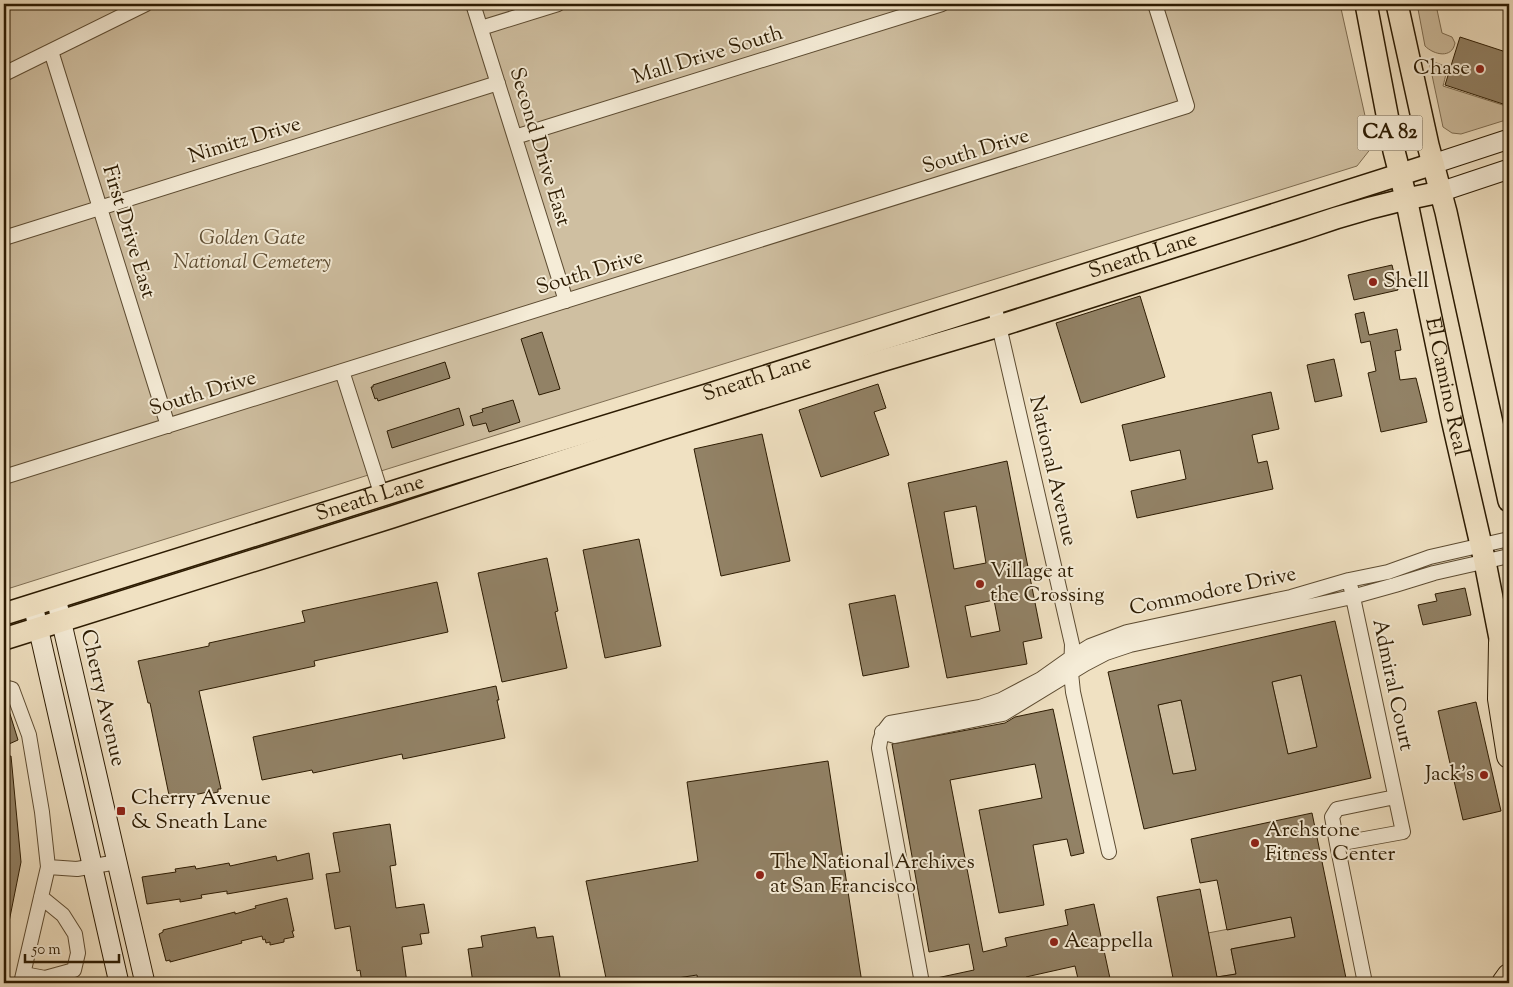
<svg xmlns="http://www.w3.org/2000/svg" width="1513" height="987" font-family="'Sorts Mill Goudy',serif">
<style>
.green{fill:#cfbfa1;stroke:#7e6d52}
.building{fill:#928266;stroke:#2c1b02;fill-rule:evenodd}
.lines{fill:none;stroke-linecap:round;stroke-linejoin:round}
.street-casing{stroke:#5d4c32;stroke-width:16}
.secondary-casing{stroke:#2c1b02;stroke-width:21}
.primary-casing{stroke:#2c1b02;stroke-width:24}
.highway-casing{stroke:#2c1b02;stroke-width:26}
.street{stroke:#f5ecd7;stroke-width:14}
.secondary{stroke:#f5ecd7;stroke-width:19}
.primary{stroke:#f0e1c2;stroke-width:21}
.highway{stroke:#f0e1c2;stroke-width:24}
.poi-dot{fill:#8f2418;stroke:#f5ecd7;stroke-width:2}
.labels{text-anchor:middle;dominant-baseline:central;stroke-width:4;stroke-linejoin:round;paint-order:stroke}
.shield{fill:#f5ecd7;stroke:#685a42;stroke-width:1}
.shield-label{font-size:20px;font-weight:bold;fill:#2c1b02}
.street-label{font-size:21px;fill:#2c1b02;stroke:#f5ecd7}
.poi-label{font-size:21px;fill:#2c1b02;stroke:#f5ecd7;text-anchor:start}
.park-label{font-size:21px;font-style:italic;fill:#5d4c32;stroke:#f5ecd7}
</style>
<rect width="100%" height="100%" fill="#f0e1c2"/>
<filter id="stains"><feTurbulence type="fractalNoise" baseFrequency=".004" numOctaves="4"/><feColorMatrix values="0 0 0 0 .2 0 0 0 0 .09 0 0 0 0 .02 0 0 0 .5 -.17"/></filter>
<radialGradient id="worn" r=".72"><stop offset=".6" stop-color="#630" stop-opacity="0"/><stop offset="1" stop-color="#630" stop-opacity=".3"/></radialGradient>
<path class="green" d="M4,4H1340L1372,147L1357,166L381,471L4,590Z
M1436,5L1442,33L1452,37L1455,43C1452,59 1434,55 1425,46L1418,9Z
M1429,61C1449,66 1448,67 1443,86L1509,107V119L1461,134L1452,133L1443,127Z
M1301,675L1317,747L1288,754L1272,682Z
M1181,700L1196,770L1173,775L1158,705Z
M1291,917L1299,960L1282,963L1277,940L1231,949L1236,974L1217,977L1208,933Z"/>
<path class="building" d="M1460,37L1509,53V106L1445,85Z
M1392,265L1398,290L1354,300L1348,275Z
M1140,296L1165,377L1081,403L1056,323Z
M1364,312L1369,335L1397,329L1401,350L1395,351L1400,380L1416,378L1427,422L1381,432L1368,373L1376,371L1370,341L1361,343L1355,314Z
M542,332L560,389L539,395L521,339Z
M1334,359L1342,396L1315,402L1307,365Z
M445,362L450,378L378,401L377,398L375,399L371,387H373V385Z
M878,384L886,408L874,412L889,455L821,477L799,410Z
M1271,392L1279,429L1252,435L1258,463L1267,461L1273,489L1137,518L1131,491L1186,479L1180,450L1130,461L1122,425Z
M513,400L520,422L489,432L486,423L473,426L470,416L483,412L482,409Z
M459,408L464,425L392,448L387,431Z
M762,434L790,561L721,576L694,449Z
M1007,461L1042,638L1023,642L1027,664L947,678L908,483ZM976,506L986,563L954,569L944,512ZM994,600L1000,631L971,637L965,606Z
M639,539L661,646L605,658L583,550Z
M547,558L558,611L555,612L567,668L502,682L478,573Z
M437,582L448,632L314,661L315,666L199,691L221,789H218V792L209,794L208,792L170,800L150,703H148L138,661L209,646V643L305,622L302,611Z
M1465,588L1471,615L1423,625L1418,605L1437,601L1435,594Z
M895,595L909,667L863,676L849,604Z
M1335,621L1371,778L1144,829L1108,672ZM1301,675L1317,747L1288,754L1272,682ZM1181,700L1196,770L1173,774L1158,705Z
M496,686L499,700H497L505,738L403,759L402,754L313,773L312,770L262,780L253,737Z
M4,701H6L18,740L9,744L8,741L4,742Z
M1476,702L1501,811L1463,820L1438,711Z
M1053,709L1084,853L1071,856L1067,839L1033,845L1044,905L999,913L979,810L1042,798L1035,764L950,780L983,952L1007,946L1005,938L1068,925L1065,910L1094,904L1111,983H1079L1075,966L1026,977L1027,983H933L932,979L974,970L969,944L929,952L892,744L1005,723L1015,717Z
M11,756L21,862L9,922H4V757Z
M828,761L862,983H778L777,980L744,983H698L697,975L645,983H607L586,881L698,861L687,782Z
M1312,813L1347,983H1174L1157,897L1200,889L1217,977L1236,974L1231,949L1295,937L1291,917L1227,930L1217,880L1200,883L1191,839Z
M390,824L396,865L390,866L396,908L424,904L429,933L420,934L422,944L402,947L407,983H362L360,970L357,971L350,926L335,929L326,874L340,872L333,833Z
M309,853L313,879L227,894V891L201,895L202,898L180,902V899L147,904L142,877L176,872L175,869L195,866L196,869L229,863L230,866L276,856L277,861Z
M287,898L294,931H292L294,937L284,939V942L270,945V942L266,943L265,939L263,940L262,936L241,941L242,943L170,962V960L166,961L159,934L163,932V930L235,912V914L256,908L255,906Z
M535,927L537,938L553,936L561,983H473L468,949L483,947L481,936Z"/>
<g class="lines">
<g class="street-casing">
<path id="street" d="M473,4L566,301
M481,28L558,4
M51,51L168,426
M4,74L146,4
M515,137L942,4
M4,238L498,83
M994,304L1072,644L1071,673L1073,692L1109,852
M342,371L382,496
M4,477L1187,106L1155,4
M1351,588C1368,669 1385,750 1403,832L1337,844L1332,817L1337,809L1395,797
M4,687L12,689L29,735L42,812L48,867L21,983
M882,732L895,736L1003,714L1085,664L1106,653L1130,645L1352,597L1395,585L1434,573L1509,556
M1337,844L1365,983
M48,867L77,869L117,862
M24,974L45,978L74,970L78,953L75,934L63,915L41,897
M922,983L879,748C880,737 883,731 890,723L980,707L1001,700L1041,679L1072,657L1090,646L1127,632L1291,597L1349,580L1388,572L1430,557L1509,539"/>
</g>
<g class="secondary-casing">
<path id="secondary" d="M1433,164L1509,139
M1440,192L1509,169
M56,598L145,983
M33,605L119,983"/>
</g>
<g class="primary-casing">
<g id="primary">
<path id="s1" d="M1366,4L1394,151L1406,198L1452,419L1485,562L1504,659"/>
<path d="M1397,4L1428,145L1446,212L1509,501"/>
<path id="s2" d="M4,614L459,471L710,394L1433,164"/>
<path d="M4,639L392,517L661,429L884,360L999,326L1303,229C1348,213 1393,201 1440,192"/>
</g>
</g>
<g class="highway-casing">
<path id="highway" d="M1501,643L1500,699L1509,756
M1504,983L1509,976"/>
</g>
<use href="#street" class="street"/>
<use href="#secondary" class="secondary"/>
<use href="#primary" class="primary"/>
<use href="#highway" class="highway"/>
</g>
<g class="poi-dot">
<circle cx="1480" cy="69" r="5"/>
<circle cx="1373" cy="282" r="5"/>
<circle cx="980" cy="584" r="5"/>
<circle cx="1484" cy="775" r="5"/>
<rect x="116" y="806" width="10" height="10" rx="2.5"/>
<circle cx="1255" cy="843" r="5"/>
<circle cx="760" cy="875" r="5"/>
<circle cx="1054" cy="942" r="5"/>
</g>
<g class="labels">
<rect class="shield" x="1357.5" y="115.5" width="65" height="35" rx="4"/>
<g class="shield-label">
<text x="1390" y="133">CA 82</text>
</g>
<g class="street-label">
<text transform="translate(708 56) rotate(-17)">Mall Drive South</text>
<text transform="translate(245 141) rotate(-17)">Nimitz Drive</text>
<text transform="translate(539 147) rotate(73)">Second Drive East</text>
<text transform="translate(976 152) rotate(-17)">South Drive</text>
<text transform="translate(128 232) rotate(73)">First Drive East</text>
<text stroke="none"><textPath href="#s2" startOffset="1194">Sneath Lane</textPath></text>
<text transform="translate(590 273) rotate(-17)">South Drive</text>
<text stroke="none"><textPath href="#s2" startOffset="789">Sneath Lane</textPath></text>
<text stroke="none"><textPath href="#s1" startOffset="391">El Camino Real</textPath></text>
<text transform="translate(203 394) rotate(-17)">South Drive</text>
<text transform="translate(1052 471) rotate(77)">National Avenue</text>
<text stroke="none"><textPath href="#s2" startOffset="384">Sneath Lane</textPath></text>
<text transform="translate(1213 592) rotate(-12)">Commodore Drive</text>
<text transform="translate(1392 685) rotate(78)">Admiral Court</text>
<text transform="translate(102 698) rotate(77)">Cherry Avenue</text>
</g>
<g class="poi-label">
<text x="1470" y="69" text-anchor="end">Chase</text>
<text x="1383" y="282">Shell</text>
<text x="990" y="572">Village at<tspan x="990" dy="24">the Crossing</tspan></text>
<text x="1474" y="775" text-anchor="end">Jack's</text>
<text x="131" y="799">Cherry Avenue<tspan x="131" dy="24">&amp; Sneath Lane</tspan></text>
<text x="1265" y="831">Archstone<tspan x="1265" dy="24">Fitness Center</tspan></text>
<text x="770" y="863">The National Archives<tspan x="770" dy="24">at San Francisco</tspan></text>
<text x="1064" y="942">Acappella</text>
</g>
<g class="park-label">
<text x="252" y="239">Golden Gate<tspan x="252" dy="24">National Cemetery</tspan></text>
</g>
</g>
<rect width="1513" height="987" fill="none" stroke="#f0e1c2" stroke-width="20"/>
<rect x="5" y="5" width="1503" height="977" fill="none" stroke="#2c1b02" stroke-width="2.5"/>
<rect x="10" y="10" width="1493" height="967" fill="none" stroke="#2c1b02"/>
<path d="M25 954v8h94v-8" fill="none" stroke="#2c1b02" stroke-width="2.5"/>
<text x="32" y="954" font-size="15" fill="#2c1b02" stroke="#f5ecd7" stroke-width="4" paint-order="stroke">50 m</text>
<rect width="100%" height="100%" filter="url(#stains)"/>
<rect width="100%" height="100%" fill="url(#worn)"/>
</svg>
